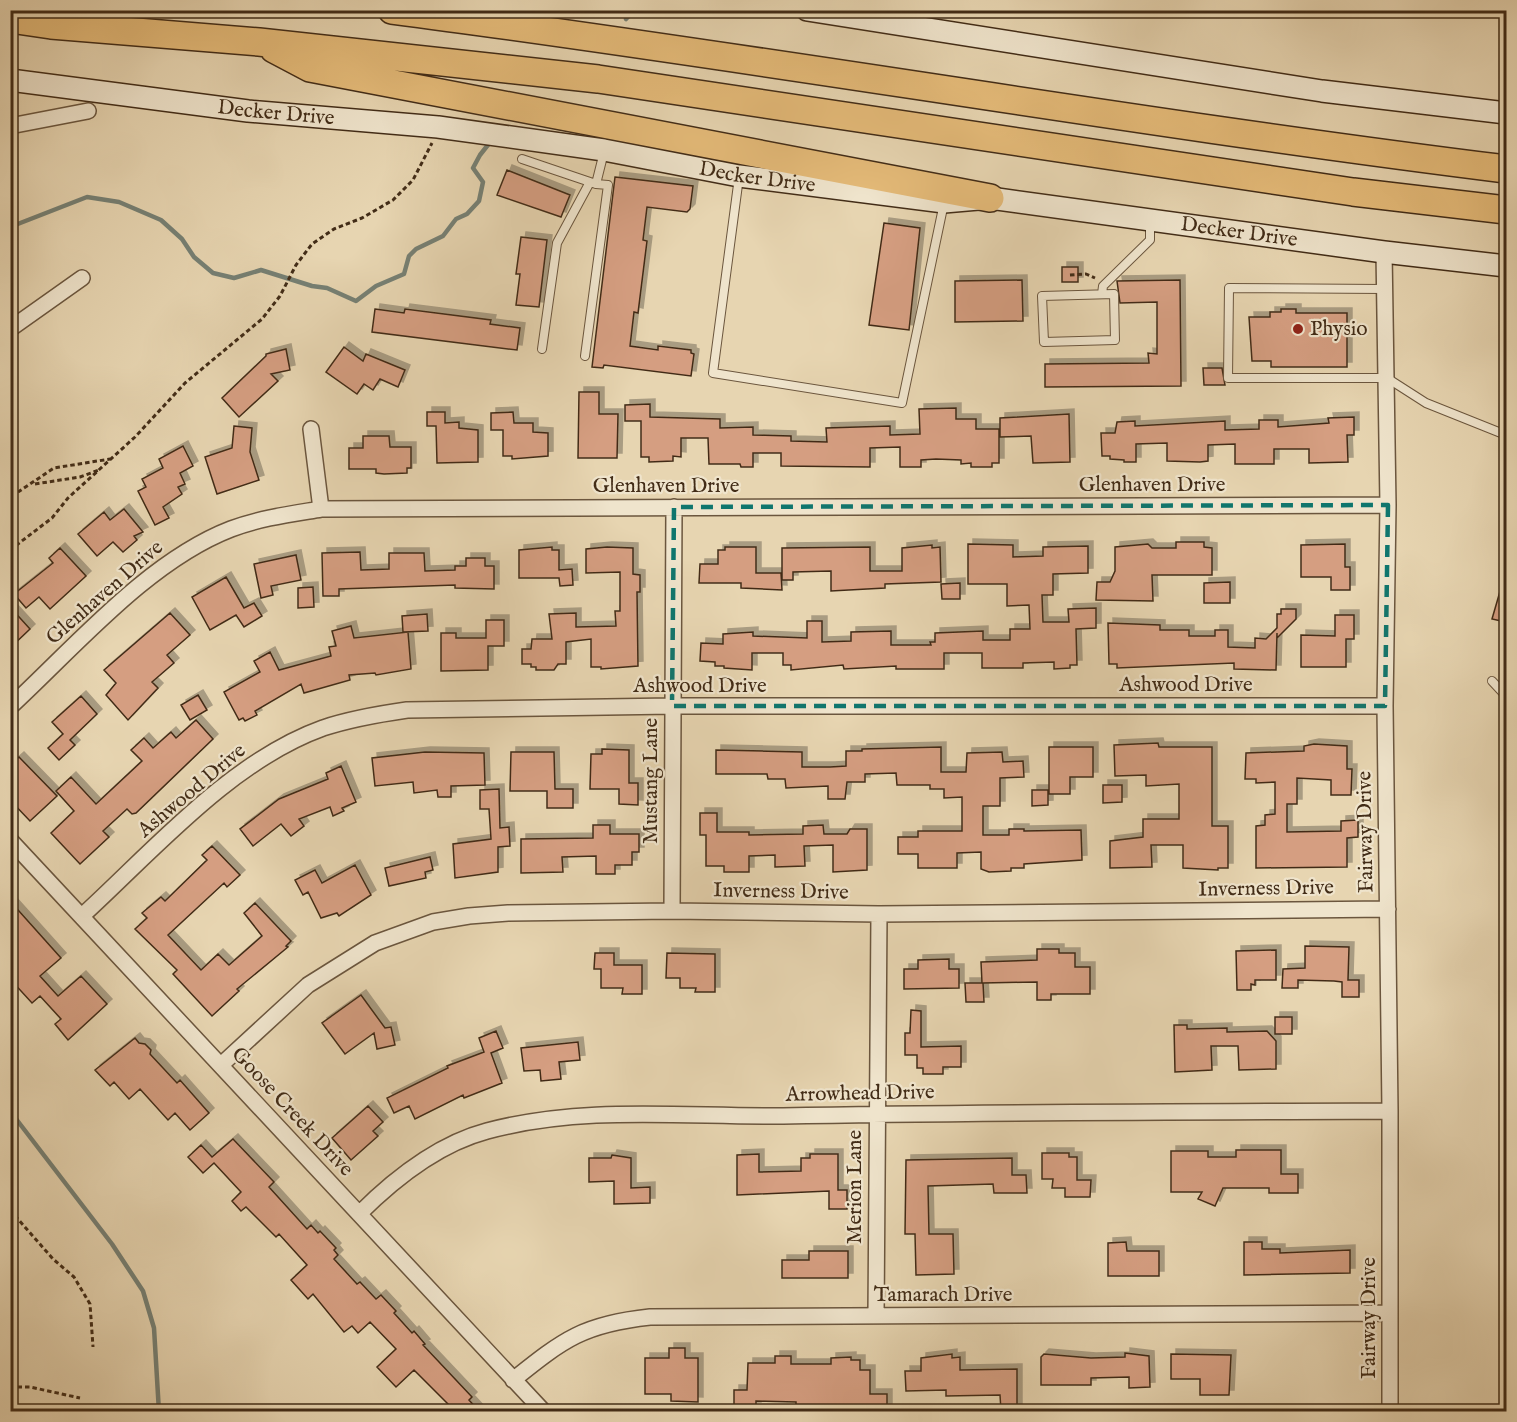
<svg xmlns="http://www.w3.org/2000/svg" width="1517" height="1422" font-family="'IM FELL English',serif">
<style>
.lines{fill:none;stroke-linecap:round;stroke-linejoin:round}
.stream{stroke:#768074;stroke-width:4.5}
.building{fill:#d59e81;stroke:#422c17;stroke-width:1.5;filter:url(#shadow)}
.lane-casing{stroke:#6b563e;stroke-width:10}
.street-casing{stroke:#6b563e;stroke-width:18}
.secondary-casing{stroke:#422c17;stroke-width:24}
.highway-casing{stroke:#422c17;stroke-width:30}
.path{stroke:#422c17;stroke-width:3;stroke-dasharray:4.5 3;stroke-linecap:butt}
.lane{stroke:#efe4cc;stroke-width:8}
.street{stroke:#efe4cc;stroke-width:15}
.secondary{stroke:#efe4cc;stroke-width:21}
.highway{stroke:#e4ba78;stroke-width:27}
.marked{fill:none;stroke:#0f766e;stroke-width:4.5;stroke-dasharray:12 8;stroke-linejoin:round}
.poi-dot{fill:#8f2418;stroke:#efe4cc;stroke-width:2}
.labels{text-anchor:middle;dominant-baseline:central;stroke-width:4.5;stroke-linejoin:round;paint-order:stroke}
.street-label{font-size:21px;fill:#422c17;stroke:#efe4cc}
.poi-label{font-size:21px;fill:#422c17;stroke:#efe4cc;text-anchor:start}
</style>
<defs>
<filter id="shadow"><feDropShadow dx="5" dy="-5" stdDeviation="0" flood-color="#0004"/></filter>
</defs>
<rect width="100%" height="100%" fill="#e7d5b1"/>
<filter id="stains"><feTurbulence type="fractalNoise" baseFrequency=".00333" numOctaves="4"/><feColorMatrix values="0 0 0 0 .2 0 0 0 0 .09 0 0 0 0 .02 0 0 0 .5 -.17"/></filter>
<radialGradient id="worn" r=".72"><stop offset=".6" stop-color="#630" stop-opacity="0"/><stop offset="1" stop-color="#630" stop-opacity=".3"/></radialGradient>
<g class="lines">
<path class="stream" d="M626,19L634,10
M10,227L87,197L119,202L161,220L182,239L194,257L213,273L234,278L261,270L312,286L327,288L356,301L376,286L404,274L409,256L416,249L443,236L456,219L467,214L479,201L483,182L473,168L480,155L491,141
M10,1111L112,1244L143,1291L154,1328L159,1412"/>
</g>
<path class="building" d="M507,170L570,195L561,217L497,195Z
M615,177L693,186L690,209L687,212L647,207L643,240L647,241L638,313L634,312L630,346L658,350V346L691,350V353L694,354L691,376L604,365L603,368L592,367Z
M884,223L920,228L909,330L869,325Z
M521,237L547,240L539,307L516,305L520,274H516Z
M1062,267H1078V282H1062Z
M1022,280L1023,321L955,322V281Z
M1180,280L1181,386L1045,387V364L1149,363L1148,353L1157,354V302L1120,303L1117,281Z
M375,309L404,313L405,309L491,320L490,324L520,328L517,350L372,332Z
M1281,309H1296V313H1347V367H1271V361H1252L1249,317H1270V312H1281Z
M344,347L363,361L366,354L405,370L398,387L380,379L373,390L364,384L357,394L326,372Z
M286,349L290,370L271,374L278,381L239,417L222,398L266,356V354Z
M1203,368H1222L1225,385H1204Z
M579,392H599V414H618L617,458H578Z
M650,404V417L720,419V428L753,427V435L791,436V441L827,442L826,428L890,426V435L920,434L919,409L956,408V419H976V429H999V463H992V467H971V463L961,464V460L936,459L921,460V467H900V447L870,448V467L781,466V453H753V467H741L740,464H709L708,438H681V457L673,456V461L649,462V457H641V421H625V405Z
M427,412H445V423L459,422V428L478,430V462L437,463L436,426H427Z
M513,412L514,423H533V432L548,433V456L512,459V456H503V430H491V413Z
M1069,414L1070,462L1033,463L1031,436L1000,437V418Z
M1354,417V435H1347L1348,462L1309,463V449H1274V464H1235V444L1208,445V461L1200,462L1167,461V443L1136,444V462H1124V460L1110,459V456H1102L1101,433H1115L1117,422L1135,421V426L1225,421V430L1259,429V420H1278V427L1329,423L1328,418Z
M234,426L252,428L250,452L259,480L217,494L205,457L232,448Z
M363,436H389L390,447H411V468H407V473L384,474L376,473V469H349V448H363Z
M183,446L193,466L180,473L185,484L178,487L182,494L163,507L169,518L155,525L138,491L146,487L142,479L163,468L159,459Z
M124,509L143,532L134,536L137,540L123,552L113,542L97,556L78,534L104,512L110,520Z
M1176,542H1204V547L1212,548V575H1152L1153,601L1096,600L1097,582H1110L1115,571V547L1148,544L1152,548H1176Z
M968,544L1013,545V557L1043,556V547L1088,546V573L1053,574V595H1042L1043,622H1069L1068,609L1096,608V628L1076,629L1077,665H1070V668L1054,669V662L1023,663V668H982V653H944V669H896V666L844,669L843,665L791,670V665H783V653H752V670L724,668V666H715V662L700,661L701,643L723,644V634L753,632V636L807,638V621H822V642L851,641V632L891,631V645H931L930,642H935V633L983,631V640H1010V629H1030L1029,605L1007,606V584H968Z
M1345,544V567H1350V590H1331V577H1301V545Z
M932,545V548L940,547L941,582L885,584V588L831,591V571L793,572V580H782V548L870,547V571H902V548Z
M552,547V550H559V570L572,569L573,585L560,586L559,578H519V550Z
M607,547L633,548V574L640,575V592H637L638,666L601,669V667H591V639L566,642V664H558L554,670H536V667H531V664H522V649H531L532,639H552L549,614L576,613V627L616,626L615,611H620V572L586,573V549Z
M725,547H756V573H781L782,590L741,588V583H699L700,564H718V550H725Z
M60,548L86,576L50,609L39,597L26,608L14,594L53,563L49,558Z
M360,552L361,570L389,569V553H424L425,571L455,570V566H466V558H485V566H494V589L455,588V585L339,589V596H323L322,553Z
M296,555L301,580L271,586L273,595L261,598L254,564Z
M226,577L244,608L254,603L262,616L244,627L236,615L210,630L192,597Z
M1503,581H1506V622L1492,619Z
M1230,582V603H1204V583Z
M960,583V599H942L941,584Z
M313,587L314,607L298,608V588Z
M10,607L30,629L10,648Z
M1281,609H1296V619L1277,638V633L1276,670L1234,669V663L1117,668V664H1109L1108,623L1160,625V630H1189V636H1215V630H1228V647L1255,648V638L1266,639L1277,628V614H1281Z
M170,613L190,635L167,655L174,663L152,682L158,688L128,720L106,695L116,683L104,670Z
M427,614L428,631L403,632L402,616Z
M1335,615H1354V639H1346V667H1301V635L1335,636Z
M486,620H504V646H488V670L441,671V633H456V638H486Z
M351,626L354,638L408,632L411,669L376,675L375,673L349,675L350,680L304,693L301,684L255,711L257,715L245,721L243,718L239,720L224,692L260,672L254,661L270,652L279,670L331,656L329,647L336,646L332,631Z
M198,695L207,710L190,720L181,705Z
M81,696L97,714L70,740L75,745L59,760L48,748L63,734L52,722Z
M196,720L213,739L136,813L132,814L127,809L103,831L109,837L80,864L51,833L74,811L56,791L71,777L96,804L142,761L131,750L144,738L153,748L171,732L176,738Z
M1158,743L1159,747H1212V826H1228V868H1218V870L1183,868V845H1151L1152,867L1110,868V841L1143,837V819H1179V784L1146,786V775L1115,776L1114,745Z
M1314,744L1347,746V769H1352L1351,795H1331V780L1297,778V804H1287V832L1341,831V821L1358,820V837L1347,838V867L1256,868V826L1265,825V815L1275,814V782L1256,783V779H1245L1246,753L1304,751V746Z
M941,747V772H966L967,753L1002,752L1003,762L1023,761L1024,777L1000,778V806H983V835H1009V829H1024V831L1081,830L1082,860L1024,864V868H1011V871L989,872L981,869V852L957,853V868H918V854H898V837H918V831H962V797L944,798V789H930V785H897L896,773L865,774V782H847L845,799H828V786L786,788L785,779H768L767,774H716V750L802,752V767H830L846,766V751H862V749Z
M1049,747H1093V777H1070V794H1049Z
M602,749L629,750V783H638V805L619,804V789H590L591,754H602Z
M425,752L484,753L485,785L451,786V797H438L437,790L414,793L413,782L375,786L372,758Z
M511,752H554L555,789H573V808H547V791H510Z
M19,757L57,796L30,821L10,800V765Z
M341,766L356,802L342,808L344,811L333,816L330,807L299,819L304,826L291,836L281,824L253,846L240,829L279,799L328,779L326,773Z
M1103,785H1122V802L1103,803Z
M499,789L500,828L509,827L510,846L498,847V872L455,878L453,844L491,839L489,809H480V790Z
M1032,790H1048V805L1032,806Z
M700,813H717V832H749V835L803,834V826L823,825L824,834H847L850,829H867V870L833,872V845L804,846L805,866L775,867V855L749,856V872H724V866H706V835H700Z
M593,825H610V834H639V852H632V865H615V874H596V856L562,857L563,872L521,873V839L593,838Z
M212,846L240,875L227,887L224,883L168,935L201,970L218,954L229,965L262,936L244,913L255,903L291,941L286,946L288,947L237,989L239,991L212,1016L173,974L177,970L135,929L147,918L142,913L161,897L165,901L207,860L202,855Z
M430,857L433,870L425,872L426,878L389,886L385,868Z
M355,865L371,895L339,916L337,913L321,918L308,892L303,895L295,880L315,870L322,883Z
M10,901L61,958L40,976L58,996L81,976L107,1004L68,1040L55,1024L61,1019L40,996L32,1003L10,979Z
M1305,946L1349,947L1348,980H1359V997H1342V982L1334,981L1298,980V988H1282L1283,969L1305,968Z
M1037,949H1059V953H1075V967H1090V994H1051V1000H1037V982L983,983L984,1002H966L965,983H982L981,962L1037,960Z
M1276,950V980H1255V985L1251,984V990H1237L1236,951Z
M595,953H614V965H642V994H622L623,988H601V969H594Z
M667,953L715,954V992H695L696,988H680V978H666Z
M949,959V969H959V988L904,989V969H918V960Z
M361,995L385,1028L391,1027L395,1045L377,1049L374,1033L345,1054L322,1023Z
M911,1010L921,1011V1047L961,1046V1067H943V1074H923V1068H917V1055H905V1033H910Z
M1275,1017H1292V1034H1275Z
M1174,1025H1187V1029L1227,1028V1032L1267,1031L1276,1041V1069L1239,1070L1238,1046H1211L1212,1070L1175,1072Z
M496,1031L503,1048L491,1053L502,1083L464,1098L463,1095L415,1119L409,1106L394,1113L387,1098L448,1068L447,1066L484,1052L479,1038Z
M135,1038L139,1043L145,1044L151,1050L150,1054L177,1083L180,1080L209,1113L190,1130L175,1113L168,1120L140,1089L129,1099L114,1082L110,1086L95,1070Z
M578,1042L580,1060L559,1062L561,1079L541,1081L540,1070L524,1071L521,1048Z
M368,1106L383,1122L373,1131L378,1136L351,1160L332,1138Z
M233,1139L274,1182L269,1187L307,1229L311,1225L318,1233L320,1231L336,1248L334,1250L338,1255L334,1259L357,1284L360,1282L376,1299L381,1295L396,1311L394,1313L412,1333L414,1331L425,1344L423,1345L472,1397L469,1400L480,1412H456L414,1370L396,1387L377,1367L396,1349L370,1322L358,1333L352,1326L344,1332L313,1294L308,1299L291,1280L307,1265L279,1234L276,1237L246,1207L241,1211L232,1201L241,1192L214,1163L203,1173L188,1157L201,1145L212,1157Z
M1236,1150H1281V1174H1298V1193H1269V1188H1223L1215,1206L1198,1199L1202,1192H1171V1151H1208V1157H1236Z
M1042,1153H1069V1157H1077V1180H1091L1090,1197H1065V1188H1052L1053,1179H1042Z
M759,1154V1172L801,1171V1158H810V1154H838V1190H847V1209H829V1191L737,1195V1155Z
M612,1155L631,1158V1188L650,1187V1203L614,1204V1181L589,1182V1158H611Z
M1012,1158V1175H1026L1027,1193H994L993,1184L928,1186L929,1234H953L954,1274L916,1275L915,1234H905L906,1160Z
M1126,1242L1127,1251H1159V1276H1108V1243Z
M1244,1242H1262V1249H1280V1253L1350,1250V1273L1244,1275Z
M809,1251H848V1278H782V1260H809Z
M669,1348H685V1358H698V1402L671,1401V1394H645V1358H669Z
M1125,1353L1149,1356L1150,1387L1129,1388V1377L1091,1378V1385H1041V1357L1044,1354L1091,1358L1125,1357Z
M952,1354V1358L960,1357V1370L1017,1369V1410L1001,1411L1000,1395L946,1396V1390L906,1391L905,1371H921V1358Z
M1171,1354L1231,1355L1229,1395H1200V1379H1171Z
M775,1356H791V1364H831V1358L851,1357V1360H860V1370H870V1394H887V1410H851V1405L796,1407V1402L756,1401V1407H734V1390H747L748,1363H775Z"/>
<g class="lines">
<g class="lane-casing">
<path id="lane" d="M522,159L590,182
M739,177L713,373L902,403L944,203
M1385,289L1229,288L1228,378H1387L1426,403L1506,435
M1102,294L1103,286L1150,240V222
M1114,294L1115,340L1044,342L1042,296Z
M542,349L557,243L590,182L596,184L604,152
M585,356L608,185L596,184
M1492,681L1506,696"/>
</g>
<g class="street-casing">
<path id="street" d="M10,126L88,111
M1384,252L1388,505L1385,706L1390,1111V1412
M10,329L82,278
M311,429L321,509
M10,707C75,647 148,561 231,529C260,518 291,514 321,509L1388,505
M10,840L544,1412
M672,911L674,507
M83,915C154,850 231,761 323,728C350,719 379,714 407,710L672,706H1385
M221,1065L308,985L375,943L433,922L469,916L508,913L672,911L879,914L1388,909
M359,1214C394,1179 438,1144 487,1131C584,1105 683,1117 783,1116C985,1112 1188,1112 1390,1111
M876,1316L879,914
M513,1380C564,1339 584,1324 650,1317L1390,1313"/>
</g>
<g class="secondary-casing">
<g id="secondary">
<path d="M807,10L1322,91L1506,113"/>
<path id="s1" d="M10,80L248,111L438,127L604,150L739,176L944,202L990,198L1384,252L1506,266"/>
</g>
</g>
<g class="highway-casing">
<path id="highway" d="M392,10C764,58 1134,123 1506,169
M10,19L51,25L259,42L598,79L1353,192L1506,210
M274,49L310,68L990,198"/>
</g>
<path class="path" d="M1070,275L1086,274L1095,278
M35,484L80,477L99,470
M10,505L18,492L54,468L110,459
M10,550L52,518L68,498L135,437L185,383L262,319L280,296L296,265L312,244L334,229L362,218L393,200L413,180L432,143
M10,1210L53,1259L74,1277L90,1304L93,1347
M10,1387H30L80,1398"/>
<use href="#lane" class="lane"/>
<use href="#street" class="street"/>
<use href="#secondary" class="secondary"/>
<use href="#highway" class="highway"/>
</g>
<path class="marked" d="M1388,505L1385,706H672L674,507Z"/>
<circle class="poi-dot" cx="1298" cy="329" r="6"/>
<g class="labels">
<g class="street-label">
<text stroke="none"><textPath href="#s1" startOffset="268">Decker Drive</textPath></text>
<text stroke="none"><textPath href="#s1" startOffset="754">Decker Drive</textPath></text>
<text stroke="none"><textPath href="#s1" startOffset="1240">Decker Drive</textPath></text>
<text x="1152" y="485">Glenhaven Drive</text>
<text x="666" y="486">Glenhaven Drive</text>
<text transform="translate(105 593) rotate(-41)">Glenhaven Drive</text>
<text x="1186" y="685">Ashwood Drive</text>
<text x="700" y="686">Ashwood Drive</text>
<text transform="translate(651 781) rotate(-90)">Mustang Lane</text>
<text transform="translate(192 791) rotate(-40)">Ashwood Drive</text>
<text transform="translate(1366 832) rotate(-91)">Fairway Drive</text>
<text transform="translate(1266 889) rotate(-1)">Inverness Drive</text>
<text transform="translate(781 892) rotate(1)">Inverness Drive</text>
<text transform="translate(860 1094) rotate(-1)">Arrowhead Drive</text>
<text transform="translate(292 1112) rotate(47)">Goose Creek Drive</text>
<text transform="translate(855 1187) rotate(-90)">Merion Lane</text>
<text x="943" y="1295">Tamarach Drive</text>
<text transform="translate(1369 1318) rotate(-90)">Fairway Drive</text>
</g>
<g class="poi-label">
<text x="1310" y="329">Physio</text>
</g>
</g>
<rect width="1517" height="1422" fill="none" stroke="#e7d5b1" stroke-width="36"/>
<rect x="12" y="12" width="1493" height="1398" fill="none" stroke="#422c17" stroke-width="3"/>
<rect x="18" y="18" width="1481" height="1386" fill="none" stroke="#422c17" stroke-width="1.5"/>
<rect width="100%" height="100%" filter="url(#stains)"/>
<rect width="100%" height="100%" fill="url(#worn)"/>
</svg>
